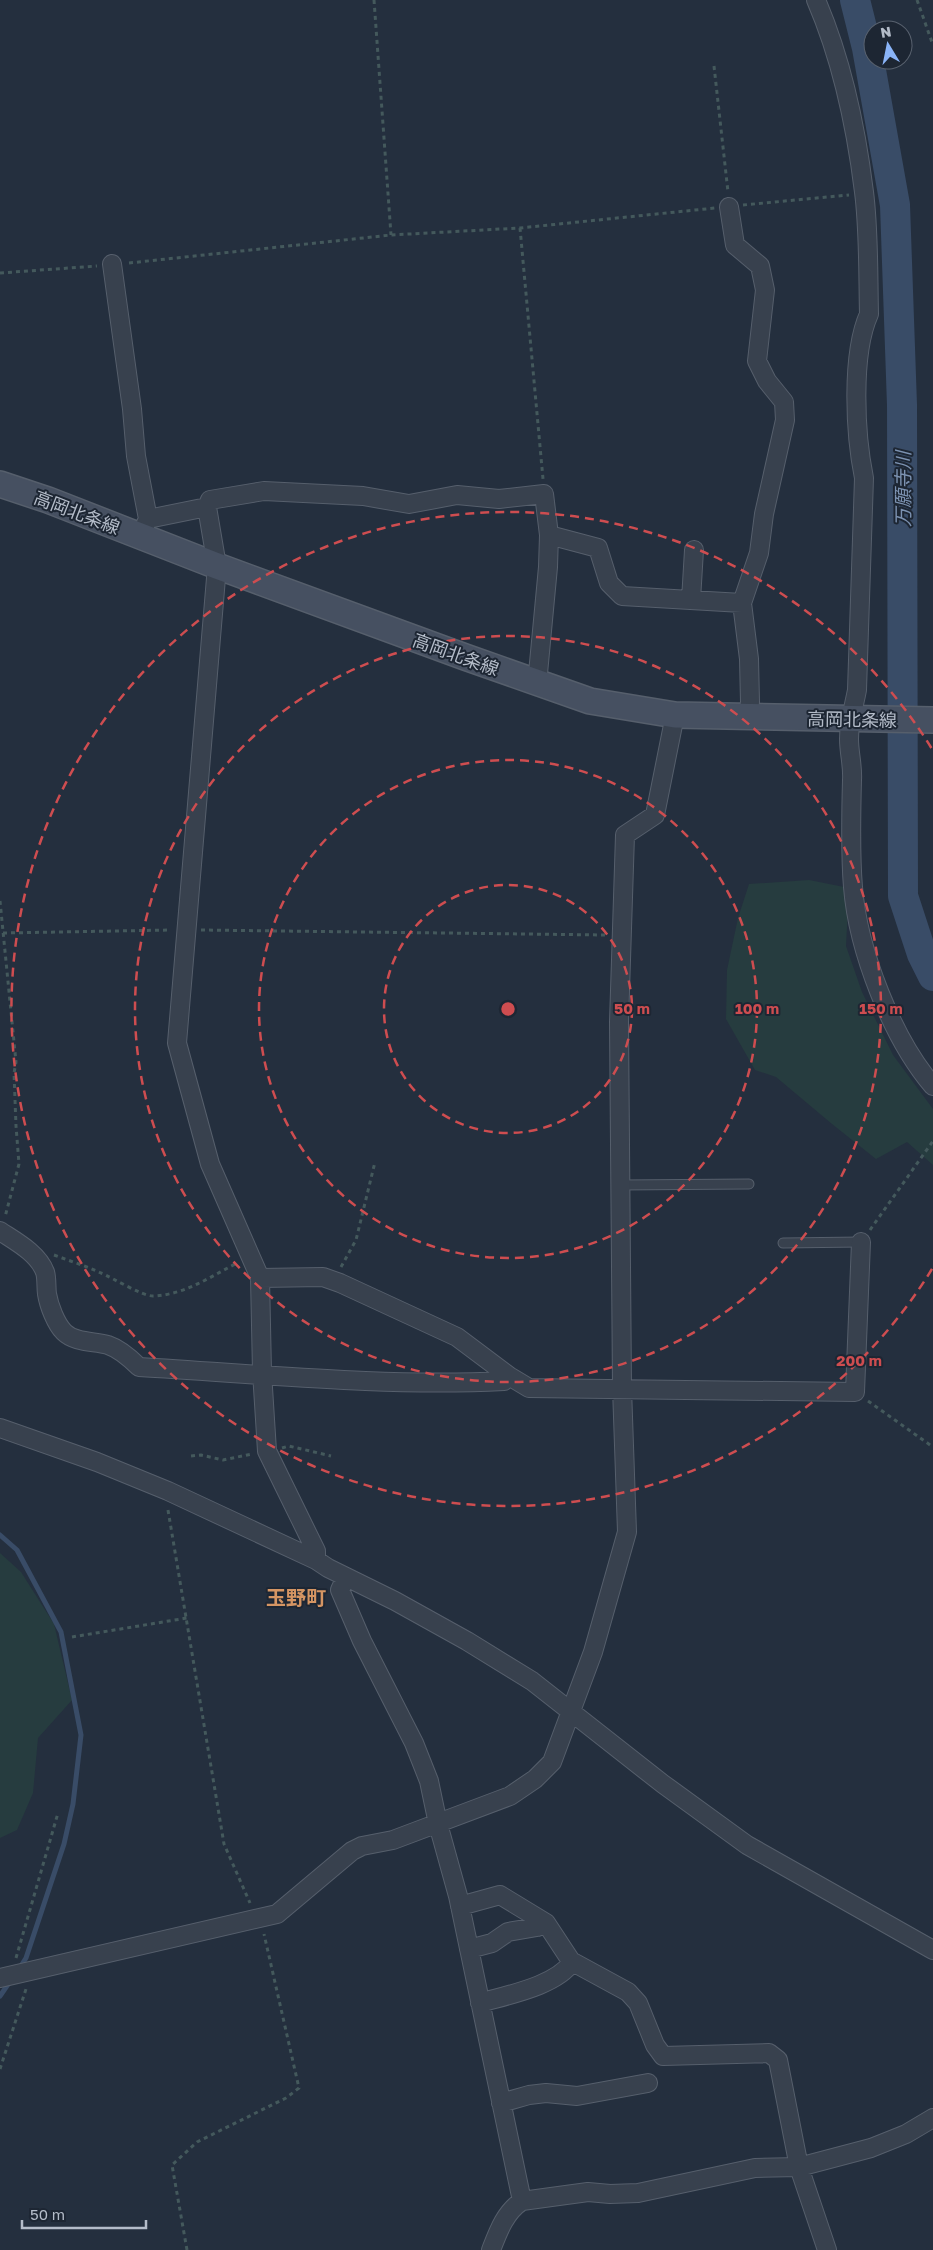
<svg xmlns="http://www.w3.org/2000/svg" width="933" height="2250" font-family="'Golos Text','Noto Sans JP',sans-serif">
<style>
.green{fill:#263c3f}
.lines{fill:none;stroke-linecap:round;stroke-linejoin:round}
.stream{stroke:#394c67;stroke-width:5}
.river{stroke:#394c67;stroke-width:30}
.service-casing{stroke:#565f6c;stroke-width:11}
.minor-casing{stroke:#565f6c;stroke-width:20}
.secondary-casing{stroke:#565f6c;stroke-width:28}
.path{stroke:#44595c;stroke-width:3;stroke-dasharray:4 4;stroke-linecap:butt}
.service{stroke:#38414e;stroke-width:9}
.minor{stroke:#38414e;stroke-width:18}
.secondary{stroke:#465061;stroke-width:25}
.ring{fill:none;stroke:#ce4d50;stroke-width:2.5;stroke-dasharray:9 6}
.labels{text-anchor:middle;dominant-baseline:central;stroke-width:4;stroke-linejoin:round;paint-order:stroke}
.street-label{font-size:18px;fill:#b4bcc9;stroke:#1d2633}
.water-label{font-size:19px;font-style:italic;fill:#7c92b1;stroke:#1d2633}
.quarter-label{font-size:20px;font-weight:bold;fill:#d59563;stroke:#1d2633}
.centre{fill:#ce4d50;stroke:#1d2633;stroke-width:2.5}
.ring-label{font-size:15px;text-anchor:middle;font-weight:bold;fill:#ce4d50;stroke:#1d2633;stroke-width:4;stroke-linejoin:round;paint-order:stroke}
</style>
<rect width="100%" height="100%" fill="#242f3e"/>
<path class="green" d="M809,880L849,888L846,946L862,992L893,1055L933,1109V1165L907,1142L876,1159L832,1124L776,1077L755,1070L726,1019L727,970L738,918L749,884Z
M0,1553L21,1572L54,1624L72,1700L38,1738L33,1793L17,1830L0,1838Z"/>
<g class="lines">
<path class="stream" d="M0,1535L17,1550L61,1632L81,1735L73,1804L64,1844L26,1958L19,1969
M0,1996L11,1980"/>
<path class="river" d="M855,0L867,48L895,205L902,405L903,896L922,954L933,976"/>
<g class="service-casing">
<path id="service" d="M620,1185L749,1184
M783,1243L861,1242"/>
</g>
<g class="minor-casing">
<path id="minor" d="M816,0C842,60 856,127 864,192C869,231 868,273 869,314C851,354 855,434 864,478L857,690C854,706 849,722 849,739C849,753 853,766 852,780C851,816 850,852 853,887C858,951 892,1038 933,1086
M729,207L735,245L760,266L765,290L757,361L767,381L784,402L785,420L764,514L759,553L742,603L749,659L750,702L748,717
M112,264L132,409L136,456L148,519L140,536
M148,519L207,507
M549,535L598,548L609,583L622,596L742,603
M691,600L694,550
M0,1231C15,1241 38,1253 45,1272C47,1278 46,1287 47,1294C49,1306 56,1324 64,1332C75,1343 95,1341 108,1345C120,1349 131,1359 139,1367C261,1374 382,1387 504,1381L509,1376
M260,1278L323,1277L340,1283L457,1337L509,1376L529,1388L855,1392L861,1242
M0,1428L97,1462L168,1491L316,1560L328,1568L395,1601L467,1641L532,1681L663,1784L747,1845L933,1950
M316,1560V1551L267,1451L262,1372L260,1278L210,1164L177,1043L217,566L207,507L210,500L264,491L363,496L409,504L457,495L499,499L544,494L549,535L548,567L537,684
M346,1577L340,1590L362,1641L414,1743L429,1781L438,1824L458,1896L522,2201
M460,1906L500,1895L546,1923L571,1961L628,1992L638,2003L655,2045L663,2056L769,2053L778,2060L799,2167L827,2250
M469,1949L492,1943L508,1932L537,1927L546,1923
M0,1978L277,1914L352,1851L362,1846L393,1840L510,1796L535,1779L552,1762L593,1652L627,1532L622,1388L619,1022L625,835L655,815L675,715
M480,2003C507,1995 556,1986 572,1962
M501,2103L529,2095L546,2093L577,2096L648,2083
M491,2250C498,2232 505,2212 522,2201L588,2192L610,2194L638,2193L755,2168L799,2167L871,2148L906,2134L933,2118"/>
</g>
<g class="secondary-casing">
<path id="secondary" d="M0,484L48,500L217,566L465,657L590,701L675,715L933,720"/>
</g>
<path class="path" d="M374,0L391,235
M917,0L933,45
M714,66L728,192
M743,205L849,195
M520,228L543,479
M129,263L391,235L520,228L715,208
M0,273L97,266
M0,901L16,1062L14,1073L16,1126L19,1164L5,1217
M201,930L605,935
M3,933L170,930
M870,1230L933,1141
M54,1255C70,1261 86,1266 101,1273C113,1278 142,1296 153,1296C184,1295 210,1277 237,1263
M341,1267L356,1240L375,1162
M868,1401L933,1447
M282,1448L289,1446L331,1456
M191,1456L201,1455L223,1460L252,1454
M168,1510L224,1844L250,1903
M72,1637L187,1618
M16,1958L58,1813
M0,2069L26,1989
M187,2250L172,2165L197,2142L286,2098L299,2088L264,1934"/>
<use href="#service" class="service"/>
<use href="#minor" class="minor"/>
<use href="#secondary" class="secondary"/>
</g>
<g class="ring">
<circle cx="508" cy="1009" r="124"/>
<circle cx="508" cy="1009" r="249"/>
<circle cx="508" cy="1009" r="373"/>
<path d="M932 1269A497 497 0 1 1 932 749"/>
</g>
<g class="labels">
<g class="street-label">
<text transform="translate(77 512) rotate(21)">高岡北条線</text>
<text transform="translate(456 654) rotate(20)">高岡北条線</text>
<text transform="translate(852 719) rotate(1)">高岡北条線</text>
</g>
<g class="water-label">
<text transform="translate(902 489) rotate(-90)">万願寺川</text>
</g>
<g class="quarter-label">
<text x="296" y="1597">玉野町</text>
</g>
</g>
<circle cx="508" cy="1009" r="8" class="centre"/>
<g class="ring-label">
<text x="632" y="1014">50 m</text>
<text x="757" y="1014">100 m</text>
<text x="881" y="1014">150 m</text>
<text x="859" y="1366">200 m</text>
</g>
<g transform="translate(888 45) rotate(350)"><circle r="24" fill="#1d2633" stroke="#59626f"/>
<path d="M0-4L9 19L0 12L-9 19Z" fill="#8ab4f8"/>
<text y="-8" font-size="14" font-weight="bold" text-anchor="middle" fill="#b4bcc9">N</text>
</g>
<path d="M22 2220v8h124v-8" fill="none" stroke="#b4bcc9" stroke-width="2.5"/>
<text x="30" y="2220" font-size="15" fill="#b4bcc9" stroke="#1d2633" stroke-width="4" paint-order="stroke">50 m</text>
</svg>
